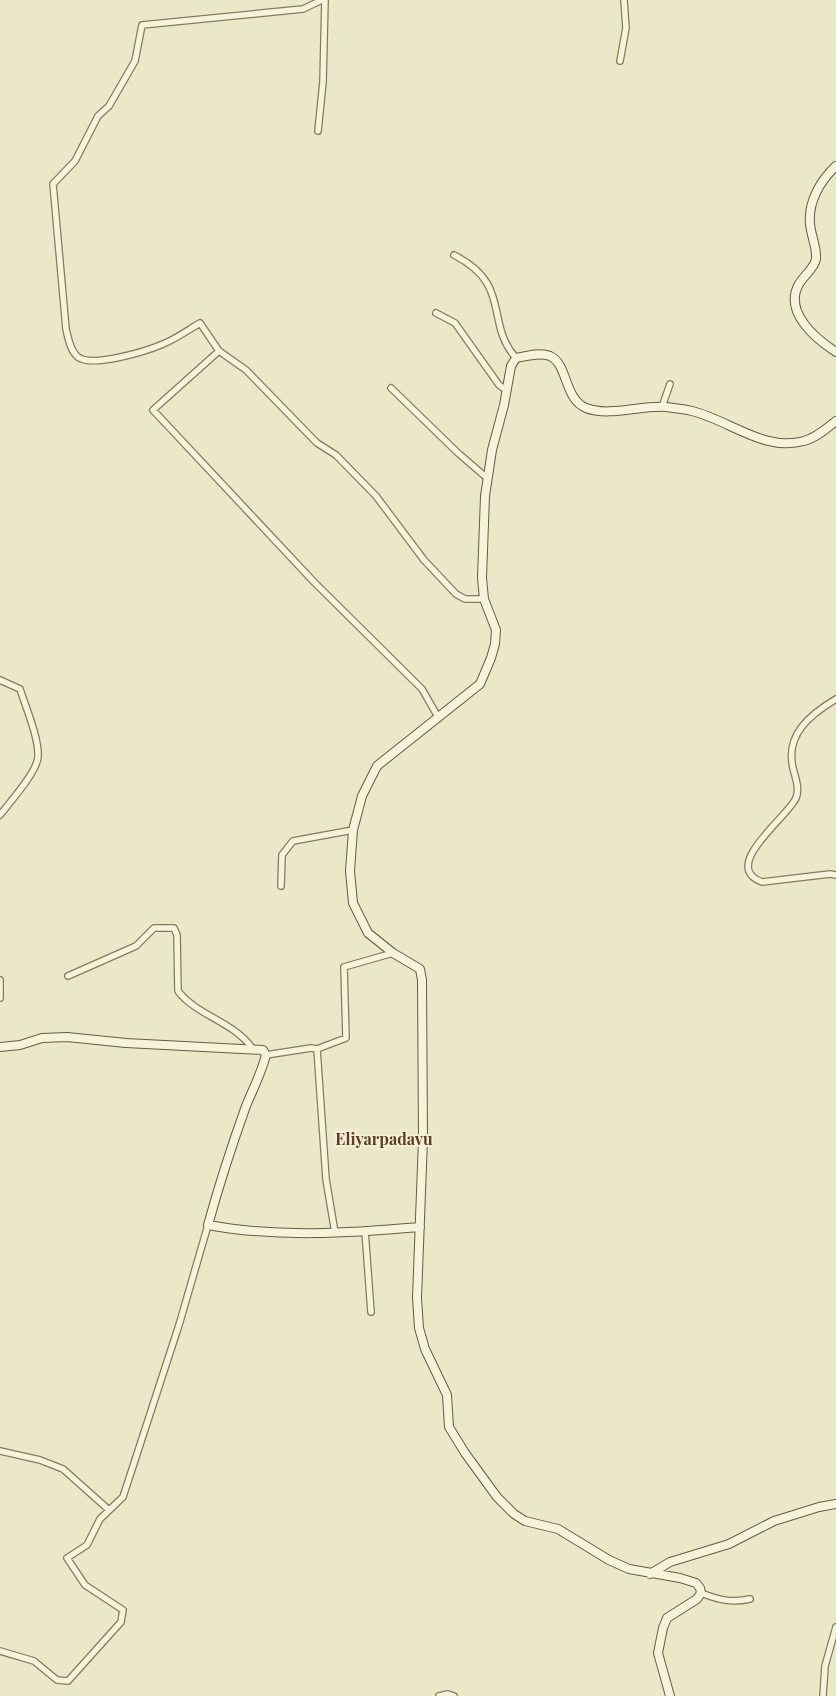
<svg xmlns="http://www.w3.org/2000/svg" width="836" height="1696" font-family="'Playfair Display',serif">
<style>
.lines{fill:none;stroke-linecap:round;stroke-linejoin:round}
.street-casing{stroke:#867a5f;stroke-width:8}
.secondary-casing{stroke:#685b42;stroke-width:10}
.street{stroke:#f6f3db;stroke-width:5.5}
.secondary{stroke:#f6f3db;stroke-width:8}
.labels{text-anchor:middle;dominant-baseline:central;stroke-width:4;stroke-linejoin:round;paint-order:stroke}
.quarter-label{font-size:16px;font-weight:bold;fill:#603b24;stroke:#f3f0d8}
</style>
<rect width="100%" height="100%" fill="#ebe7c9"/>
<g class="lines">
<g class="street-casing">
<path id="street" d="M322,0L303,9L142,25L135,61L109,106L98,116L75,161L53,184L66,329C68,337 70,351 78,357C92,368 147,351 163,344C176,339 188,330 200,323L219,351L153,410L314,582L422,689L438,717
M620,61L626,28L624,0
M318,131L323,82L325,0
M454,255C513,285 484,322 516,358
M436,313L455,323L499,385L506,390
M219,351L246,370L317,443L336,455L376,496L424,560L456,594L465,599H484
M391,388L458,453L487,478
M662,407L670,384
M0,680L20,689C26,708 39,738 38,757C37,772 10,802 0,815
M836,699C811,714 785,734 793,768C795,777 800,788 796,798C789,816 719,866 762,882L830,874L836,875
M281,886L282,855L293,841L353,830
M68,976L136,946L154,928H174L177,935L178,991C196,1015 234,1022 252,1048
M0,980V998
M317,1049L326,1179L335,1233
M266,1055L311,1048L317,1049L346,1038L344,967L393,953
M365,1231L371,1312
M0,1451L40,1460L63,1469L109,1510
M701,1593C719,1600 731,1603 750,1599
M0,1651L34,1661L57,1680L68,1681L121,1622L123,1610L85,1585L67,1558L87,1545L100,1519L123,1497L179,1325L208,1225
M439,1696L448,1694L454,1696
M823,1696L825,1666L836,1627"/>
</g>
<g class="secondary-casing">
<path id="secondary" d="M836,166C820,181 808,202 810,224C811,236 817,247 816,259C814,269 804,275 799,284C783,312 816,339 836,352
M0,1047L20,1045L42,1038L67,1037L126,1043L263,1050L266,1055C261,1074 253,1089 246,1106C232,1145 219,1185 208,1225C278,1238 350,1233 420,1227
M650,1574L670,1562L729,1544L774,1521L819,1507L836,1504
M670,1696L658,1653L663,1628L667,1618L697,1599L701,1593L700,1588L696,1583L680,1578L629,1569L609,1560L558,1529L525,1521L514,1514L497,1497L465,1453L449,1427L447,1395L425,1349L419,1328L417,1298L423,1139L422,980L420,969L393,953L368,933L353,903L350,871L353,830L362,796L377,766L480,684L491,658L495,644L496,630L484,599L482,578L485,496L492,450L504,405L511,366L516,358C526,356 540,352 550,356C568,364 564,399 586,408C609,417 641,405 666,407C674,408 684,409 692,411C729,420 764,452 804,441C816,438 827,428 836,421"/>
</g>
<use href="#street" class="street"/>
<use href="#secondary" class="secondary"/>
</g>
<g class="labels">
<g class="quarter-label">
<text x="384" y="1138">Eliyarpadavu</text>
</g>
</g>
</svg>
